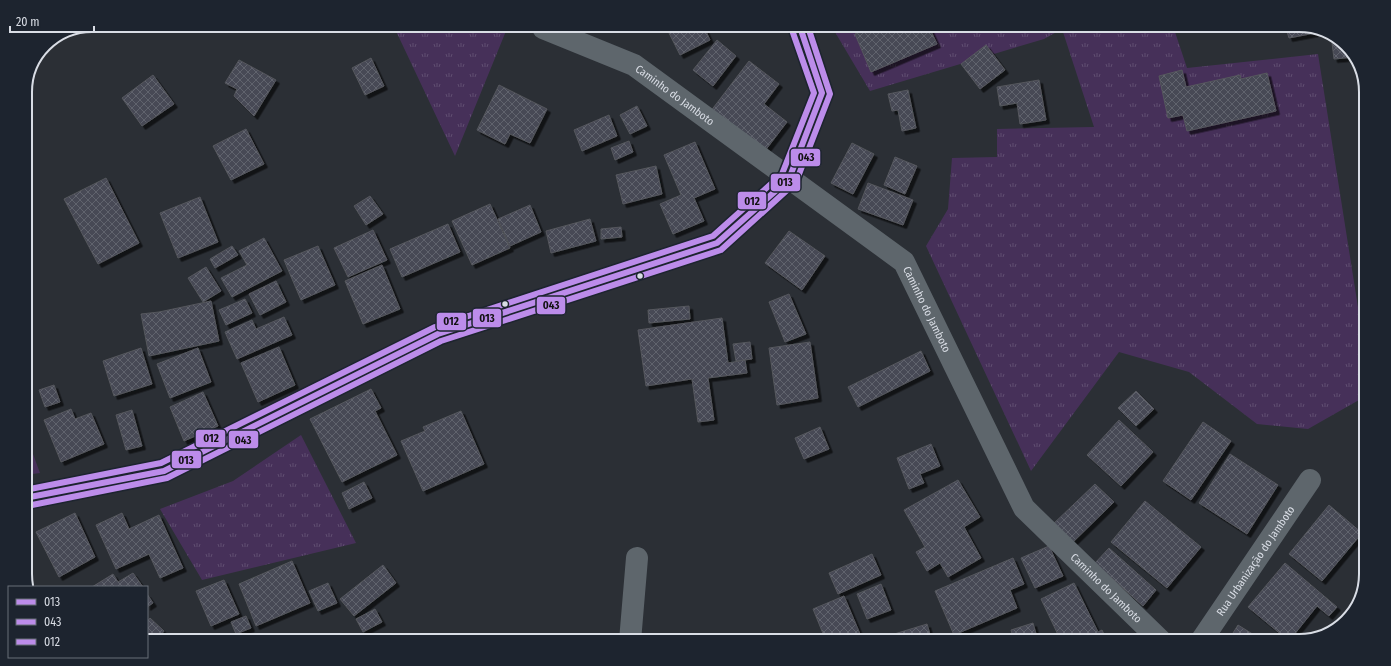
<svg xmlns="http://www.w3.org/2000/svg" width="1391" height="666" font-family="'Fira Sans Condensed',sans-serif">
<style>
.grass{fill:url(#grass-tufts)}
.building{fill:url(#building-cross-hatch);stroke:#55575d;filter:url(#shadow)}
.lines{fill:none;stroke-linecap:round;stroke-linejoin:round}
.minor{stroke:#5e666c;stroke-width:22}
.secondary{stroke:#61686f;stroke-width:22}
.bus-1-casing{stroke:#1d242f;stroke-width:9}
.bus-2-casing{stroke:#1d242f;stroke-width:9}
.bus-3-casing{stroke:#1d242f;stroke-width:9}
.bus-1{stroke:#bc8cea;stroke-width:6}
.bus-2{stroke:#bc8cea;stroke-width:6}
.bus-3{stroke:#bc8cea;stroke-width:6}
.bus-dot{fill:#d9dde5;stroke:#1d242f;stroke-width:1.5}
.labels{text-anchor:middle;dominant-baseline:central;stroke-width:3;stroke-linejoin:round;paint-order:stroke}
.street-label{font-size:11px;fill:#d9dde5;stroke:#1d242f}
.rim{fill:none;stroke:#d9dde5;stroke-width:2}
.line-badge{stroke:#1d242f;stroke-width:1.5}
.pale-badge-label{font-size:11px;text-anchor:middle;font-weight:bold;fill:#111}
</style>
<defs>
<pattern id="grass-tufts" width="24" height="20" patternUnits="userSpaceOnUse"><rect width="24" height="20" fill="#463059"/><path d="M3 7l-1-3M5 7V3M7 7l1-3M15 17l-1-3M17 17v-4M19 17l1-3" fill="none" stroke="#604e71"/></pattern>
<pattern id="building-cross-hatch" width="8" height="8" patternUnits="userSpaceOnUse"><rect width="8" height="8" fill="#474955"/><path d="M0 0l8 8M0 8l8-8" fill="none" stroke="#61636d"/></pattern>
<filter id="shadow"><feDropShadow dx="3.5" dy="3.5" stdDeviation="0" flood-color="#0009"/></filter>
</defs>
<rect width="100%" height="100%" fill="#2b2f35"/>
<path class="grass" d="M1173,26L1187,68L1318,54L1366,358V396L1308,429L1257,424L1189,372L1119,352L1031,471L926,246L948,209L952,158L997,157V129L1094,127L1062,29L1044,39L870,91L832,27Z
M499,28L506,31L455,156L395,29Z
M301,435L356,543L202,580L160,509L233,481Z
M25,439L30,446L40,473L25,475Z"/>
<path class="building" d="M1285,25H1299L1315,29V33L1289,38Z
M704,27L710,40L680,55L668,31L675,28Z
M871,27H929L937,44L871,72L855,34Z
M1331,35L1355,55V57L1334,59Z
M717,40L736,56L713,86L693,70Z
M986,45L1005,70L980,89L961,64Z
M371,58L384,86L365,95L352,68Z
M239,60L276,80L254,116L234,96L237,89L225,83Z
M749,61L779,84L764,104L787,122L761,156L707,116Z
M1182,70L1186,87L1240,75L1241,79L1267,73L1276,111L1187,131L1183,115L1168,118L1159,76Z
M153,75L174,104L142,126L122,98Z
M1039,80L1046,120L1020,124L1017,103L1000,106L997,87Z
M499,85L547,109L530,143L510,134L505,144L477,130Z
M908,90L916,128L902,131L898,110L892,111L888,94Z
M637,106L647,126L630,134L620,115Z
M609,115L617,136L582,151L574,130Z
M246,129L264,164L231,180L213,146Z
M629,141L633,152L615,160L611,148Z
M695,142L715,189L694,198L704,221L673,234L660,204L681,195L664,155Z
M852,143L874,154L853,194L831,183Z
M895,157L917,166L905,194L884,185Z
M656,166L662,194L623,204L616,175Z
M106,178L139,243L98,264L64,199Z
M868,183L913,200L903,225L858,209Z
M370,196L383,214L366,225L354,206Z
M200,197L218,242L178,258L160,213Z
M490,204L510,248L472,265L452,221Z
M530,205L541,232L510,246L498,219Z
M590,219L596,241L551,253L546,231Z
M448,224L460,252L402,277L390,249Z
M621,227L622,237L601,239V229Z
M373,230L387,260L348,277L334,248Z
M789,231L825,256L802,290L765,263Z
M264,238L282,271L232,297L221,278L247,265L239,251Z
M232,246L238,255L215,268L210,259Z
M318,246L335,285L301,300L284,260Z
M382,265L400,309L363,324L345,281Z
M206,267L221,291L203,302L188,278Z
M276,281L286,302L260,315L249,294Z
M789,294L806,334L785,342L769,302Z
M245,299L252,313L226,325L219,310Z
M211,301L219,341L149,356L141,314L159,312Z
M689,306L690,319L649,323L648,310Z
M284,317L292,335L237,359L225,332L252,320L256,329Z
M722,318L728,363L745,360L747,373L708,378L714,420L698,422L692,379L646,386L638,330Z
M750,342L752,359L736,361L733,344Z
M810,342L818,398L777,405L769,348Z
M279,347L295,385L258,402L241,363Z
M141,348L152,384L114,396L103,361Z
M198,348L211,382L170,398L157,364Z
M921,351L930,371L858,407L848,387Z
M54,385L60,402L45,407L39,390Z
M371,389L381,408L375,411L397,455L342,482L310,419Z
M1136,391L1154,409L1136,426L1118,408Z
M203,392L218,426L184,441L170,407Z
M71,409L75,419L91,413L104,444L61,462L44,420Z
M132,410L142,446L126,450L116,415Z
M461,411L484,464L423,491L401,441L425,431L423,427Z
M1119,420L1153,452L1121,486L1087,455Z
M1203,422L1231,441L1191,500L1163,481Z
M820,427L829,449L804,459L795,438Z
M931,444L940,466L920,474L924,483L909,489L897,458Z
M1230,454L1278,485L1247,534L1199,503Z
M958,480L980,517L964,527L981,558L948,577L940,563L927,571L916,552L925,547L904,510Z
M364,482L372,498L349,509L342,493Z
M1095,484L1114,502L1070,545L1051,526Z
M1145,501L1201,547L1167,588L1111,542Z
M1329,505L1362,533L1322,581L1289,554Z
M75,513L95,557L59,577L36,532Z
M122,513L129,529L159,515L183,568L160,578L149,554L116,569L96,525Z
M1049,546L1063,576L1035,588L1021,558Z
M1109,548L1156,590L1143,606L1095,563Z
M872,554L881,575L838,594L829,573Z
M1013,558L1024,584L1010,590L1017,608L954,635L935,591Z
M292,561L310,603L256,626L239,584Z
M1285,563L1337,607L1329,616L1317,606L1289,641L1248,607Z
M383,565L396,583L354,616L340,599Z
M133,573L143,587H92L113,574L118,582Z
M224,580L239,614L211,626L196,591Z
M328,583L337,603L318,611L309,591Z
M1074,583L1098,632L1102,630L1107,641H1061L1041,599Z
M881,584L891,610L867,619L857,594Z
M147,594L153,603L147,607Z
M844,596L863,641H826L813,609Z
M375,609L382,622L363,632L356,619Z
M246,616L251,628L236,634L231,622Z
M150,618L164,631L156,641H147V622Z
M1033,623L1038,641H1014L1011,630Z
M927,624L932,641H892L891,635Z
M1238,625L1264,641H1228Z"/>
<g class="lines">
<g class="minor">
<path id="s1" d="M543,28L634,65L904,262L1024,508L1161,641"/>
<path d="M630,641L637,558"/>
<path id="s2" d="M1201,641L1310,480"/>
</g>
<path class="secondary" d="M25,498L164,471L438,334L717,243L789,179L822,93L800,27"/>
<g class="bus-1-casing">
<path id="bus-1" d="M25,498L164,471L438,334L717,243L789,179L822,93L800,27"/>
</g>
<g class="bus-2-casing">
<path id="bus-2" d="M27,506L167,478L441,341L721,250L796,182L830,94L808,27"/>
</g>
<g class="bus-3-casing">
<path id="bus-3" d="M25,490L161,463L435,327L713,236L782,174L814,93L792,30"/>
</g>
<use href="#bus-1" class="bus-1"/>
<use href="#bus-2" class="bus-2"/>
<use href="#bus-3" class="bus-3"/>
</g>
<g class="bus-dot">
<circle cx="640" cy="276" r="3.5"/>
<circle cx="505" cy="304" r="3.5"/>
</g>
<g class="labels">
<g class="street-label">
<text stroke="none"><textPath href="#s1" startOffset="149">Caminho do Jamboto</textPath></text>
<text stroke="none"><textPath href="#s1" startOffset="485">Caminho do Jamboto</textPath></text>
<text stroke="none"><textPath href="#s2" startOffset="97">Rua Urbanização do Jamboto</textPath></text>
<text stroke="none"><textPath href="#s1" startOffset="821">Caminho do Jamboto</textPath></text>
</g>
</g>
<path d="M0 0H1391V666H0ZM92 32H1299A60 60 0 0 1 1359 92V574A60 60 0 0 1 1299 634H92A60 60 0 0 1 32 574V92A60 60 0 0 1 92 32Z" fill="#1d242f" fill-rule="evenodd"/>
<path class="rim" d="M92 32H1299A60 60 0 0 1 1359 92V574A60 60 0 0 1 1299 634H92A60 60 0 0 1 32 574V92A60 60 0 0 1 92 32Z"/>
<g class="line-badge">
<rect x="790" y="148" width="31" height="19" rx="4" fill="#bc8cea"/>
<rect x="770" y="173" width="31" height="19" rx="4" fill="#bc8cea"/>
<rect x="737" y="191" width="30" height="19" rx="4" fill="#bc8cea"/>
<rect x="536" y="296" width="30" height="19" rx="4" fill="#bc8cea"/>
<rect x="472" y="308" width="30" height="20" rx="4" fill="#bc8cea"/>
<rect x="436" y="312" width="31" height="19" rx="4" fill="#bc8cea"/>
<rect x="195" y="429" width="31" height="19" rx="4" fill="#bc8cea"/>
<rect x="228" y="430" width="31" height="19" rx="4" fill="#bc8cea"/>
<rect x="171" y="450" width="31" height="19" rx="4" fill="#bc8cea"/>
</g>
<g class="pale-badge-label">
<text x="806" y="161">043</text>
<text x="785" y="186">013</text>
<text x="752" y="205">012</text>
<text x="551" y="309">043</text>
<text x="487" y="322">013</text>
<text x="451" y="325">012</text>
<text x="211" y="442">012</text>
<text x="243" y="444">043</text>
<text x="186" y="464">013</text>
</g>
<rect x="8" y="586" width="140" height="72" fill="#1d242f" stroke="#686e78"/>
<rect x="16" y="599" width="20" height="6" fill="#bc8cea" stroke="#686e78"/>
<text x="44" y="606" font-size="12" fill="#d9dde5">013</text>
<rect x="16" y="619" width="20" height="6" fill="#bc8cea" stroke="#686e78"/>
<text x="44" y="626" font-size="12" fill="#d9dde5">043</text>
<rect x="16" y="639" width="20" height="6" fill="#bc8cea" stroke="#686e78"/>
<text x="44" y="646" font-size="12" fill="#d9dde5">012</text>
<path d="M10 26v6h84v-6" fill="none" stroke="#d9dde5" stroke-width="2"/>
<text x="16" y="26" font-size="12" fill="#d9dde5" stroke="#1d242f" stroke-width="3" paint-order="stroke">20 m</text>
</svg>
